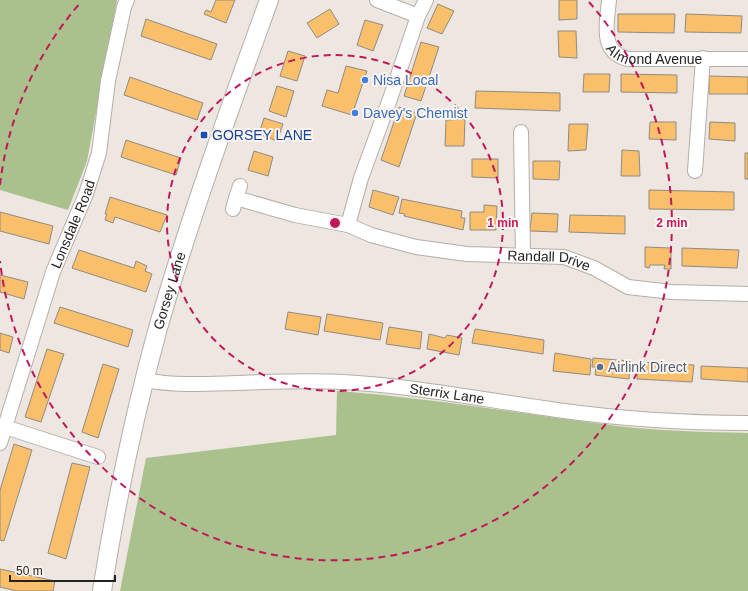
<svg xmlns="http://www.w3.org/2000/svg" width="748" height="591" font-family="Arial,sans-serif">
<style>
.green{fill:#aac18d}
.building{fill:#f9bf6b;stroke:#908b85}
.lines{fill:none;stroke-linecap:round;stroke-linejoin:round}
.minor-casing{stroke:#b5aea9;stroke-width:16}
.major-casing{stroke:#b5aea9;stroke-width:20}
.minor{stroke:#fff;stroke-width:14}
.major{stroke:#fff;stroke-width:18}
.ring{fill:none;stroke:#c2185b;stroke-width:2;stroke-dasharray:7 5}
.shop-dot{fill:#3f7fe0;stroke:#fbf4ef;stroke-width:1.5}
.transit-dot{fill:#1a4fb4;stroke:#fbf4ef;stroke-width:1.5}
.service-dot{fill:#5c6f8a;stroke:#fbf4ef;stroke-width:1.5}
.labels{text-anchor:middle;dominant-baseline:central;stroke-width:4;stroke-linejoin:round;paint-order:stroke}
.street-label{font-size:14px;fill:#252321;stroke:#fbf4ef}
.shop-label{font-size:14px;fill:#366cbe;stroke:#fbf4ef;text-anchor:start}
.transit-label{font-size:14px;fill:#164399;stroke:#fbf4ef;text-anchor:start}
.service-label{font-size:14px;fill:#4e5e75;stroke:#fbf4ef;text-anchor:start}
.centre{fill:#c2185b;stroke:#fbf4ef;stroke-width:2}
.ring-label{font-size:12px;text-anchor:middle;font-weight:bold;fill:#c2185b;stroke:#fbf4ef;stroke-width:4;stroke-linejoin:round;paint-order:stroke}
</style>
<rect width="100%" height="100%" fill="#eee6e1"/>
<path class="green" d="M0,0H117L87,161L68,210L0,190Z
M337,391C431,398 524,414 617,426C661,431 705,432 748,433V591H120L146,458L336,435Z"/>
<path class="building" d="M216,0H235L226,23L204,14L206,10L211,12Z
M559,0H577V19L559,20Z
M438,4L454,11L442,34L427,28Z
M330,9L339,24L317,38L307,23Z
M618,14H675L674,33L618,32Z
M686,14L742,16L741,33L685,32Z
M146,19L217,44L211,60L141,36Z
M365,20L383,25L373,51L357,45Z
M558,31H576L577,58L559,57Z
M421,42L439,47L421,101L404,96Z
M288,51L305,56L297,81L280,76Z
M346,66L367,71L352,115L322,106L327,90L338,93Z
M584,74H610L609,92H583Z
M621,74L677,75V93L621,92Z
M709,76L748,77V94H709Z
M130,77L203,103L197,120L124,95Z
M277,86L294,91L286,117L269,111Z
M476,91L560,93V111L475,108Z
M399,107L417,113L399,167L381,160Z
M264,118L283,124L277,141L259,134Z
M465,119L464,146H445L446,120Z
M650,122H676V140L649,139Z
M710,122L735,123V141L709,139Z
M569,124H588L586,150L568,151Z
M126,140L181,158L176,175L121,157Z
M622,150L639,151L640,176H621Z
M254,151L273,157L268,176L248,170Z
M745,153H748V179H745Z
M472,159H498V178L472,177Z
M533,161H560L559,180L533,179Z
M373,190L399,197L393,215L369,207Z
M649,190L734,192V210L649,209Z
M110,197L167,215L160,232L115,217L113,223L105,220L107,214H105Z
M402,199L462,211L461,218H465L463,230L404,216L405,214L399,213Z
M484,205L497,206L496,230H470V212H484Z
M0,212L53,226L49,244L0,231Z
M532,213L558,214L557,232L530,231Z
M570,215L625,216V234L569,232Z
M645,247L671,248V269H664L665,265H650L649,268L645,267Z
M682,248L739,250L737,268L682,266Z
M79,250L134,268L136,261L147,266L145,271L152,274L146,292L72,268Z
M0,275L28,282L24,299L0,292Z
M60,307L133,330L128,347L54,323Z
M288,312L321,317L318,335L285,329Z
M327,314L383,323L380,340L324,331Z
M389,327L422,332L420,349L386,344Z
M475,329L544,340L543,354L472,343Z
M0,333L13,337L9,353L0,350Z
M429,334L445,338L447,335L462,338L459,355L427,349Z
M47,349L64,354L41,422L25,417Z
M555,353L591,359L590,375L553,371Z
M593,358L630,361L629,379L595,375L596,367H592Z
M638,362L694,365L692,382L637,379Z
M103,364L119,369L98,438L82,432Z
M701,366L748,368V382L701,379Z
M14,444L32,450L4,541L0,540V490Z
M72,463L90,467L66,559L48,553Z
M0,569L55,581L53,591H17L0,587Z"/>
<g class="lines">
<g class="minor-casing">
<g id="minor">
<path d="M377,0L418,16"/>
<path id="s1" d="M426,0L418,16L390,99L361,178L348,225L371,235L416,247L467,254L564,257L594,268L628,287L672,292L748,294"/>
<path id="s2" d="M609,0C607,23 599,52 628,59H748"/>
<path d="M521,132L523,256"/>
<path d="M695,171L703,58"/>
<path d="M240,186L236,198L295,215L348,225"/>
<path d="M233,209L236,198"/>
<path id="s3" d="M145,380C176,386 205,384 236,383C271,382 307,380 343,382C415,386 485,400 557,410C621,419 684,423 748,423"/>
<path d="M5,427L98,457"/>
<path id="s4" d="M0,443L53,272L86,194L99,153L108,81L124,7L127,0"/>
</g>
</g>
<g class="major-casing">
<g id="major">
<path id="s5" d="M102,591C116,502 134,415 158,328C190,217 230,108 269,0"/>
</g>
</g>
<use href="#minor" class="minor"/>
<use href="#major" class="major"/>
</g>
<g class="ring">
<circle cx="335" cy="223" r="168"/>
<path d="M0 185A337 337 0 0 1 81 2M589 2A337 337 0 1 1 0 261"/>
</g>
<g class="shop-dot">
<circle cx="365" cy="80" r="4"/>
<circle cx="355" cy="113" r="4"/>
</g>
<rect class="transit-dot" x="200" y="131" width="8" height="8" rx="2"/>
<circle class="service-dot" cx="600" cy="367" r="4"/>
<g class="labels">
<g class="street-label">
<text stroke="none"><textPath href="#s2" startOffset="95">Almond Avenue</textPath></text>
<text stroke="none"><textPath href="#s4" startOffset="231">Lonsdale Road</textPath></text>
<text stroke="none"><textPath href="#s1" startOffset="444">Randall Drive</textPath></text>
<text stroke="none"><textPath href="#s5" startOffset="308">Gorsey Lane</textPath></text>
<text stroke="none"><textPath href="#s3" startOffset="303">Sterrix Lane</textPath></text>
</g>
<g class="shop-label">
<text x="373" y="80">Nisa Local</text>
<text x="363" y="113">Davey's Chemist</text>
</g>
<g class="transit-label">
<text x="212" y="135">GORSEY LANE</text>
</g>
<g class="service-label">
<text x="608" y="367">Airlink Direct</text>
</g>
</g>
<circle cx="335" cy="223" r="6" class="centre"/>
<g class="ring-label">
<text x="503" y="227">1 min</text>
<text x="672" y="227">2 min</text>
</g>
<path d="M10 575v6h105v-6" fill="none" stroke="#252321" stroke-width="2"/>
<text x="16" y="575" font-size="12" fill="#252321" stroke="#fbf4ef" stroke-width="3" paint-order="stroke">50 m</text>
</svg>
